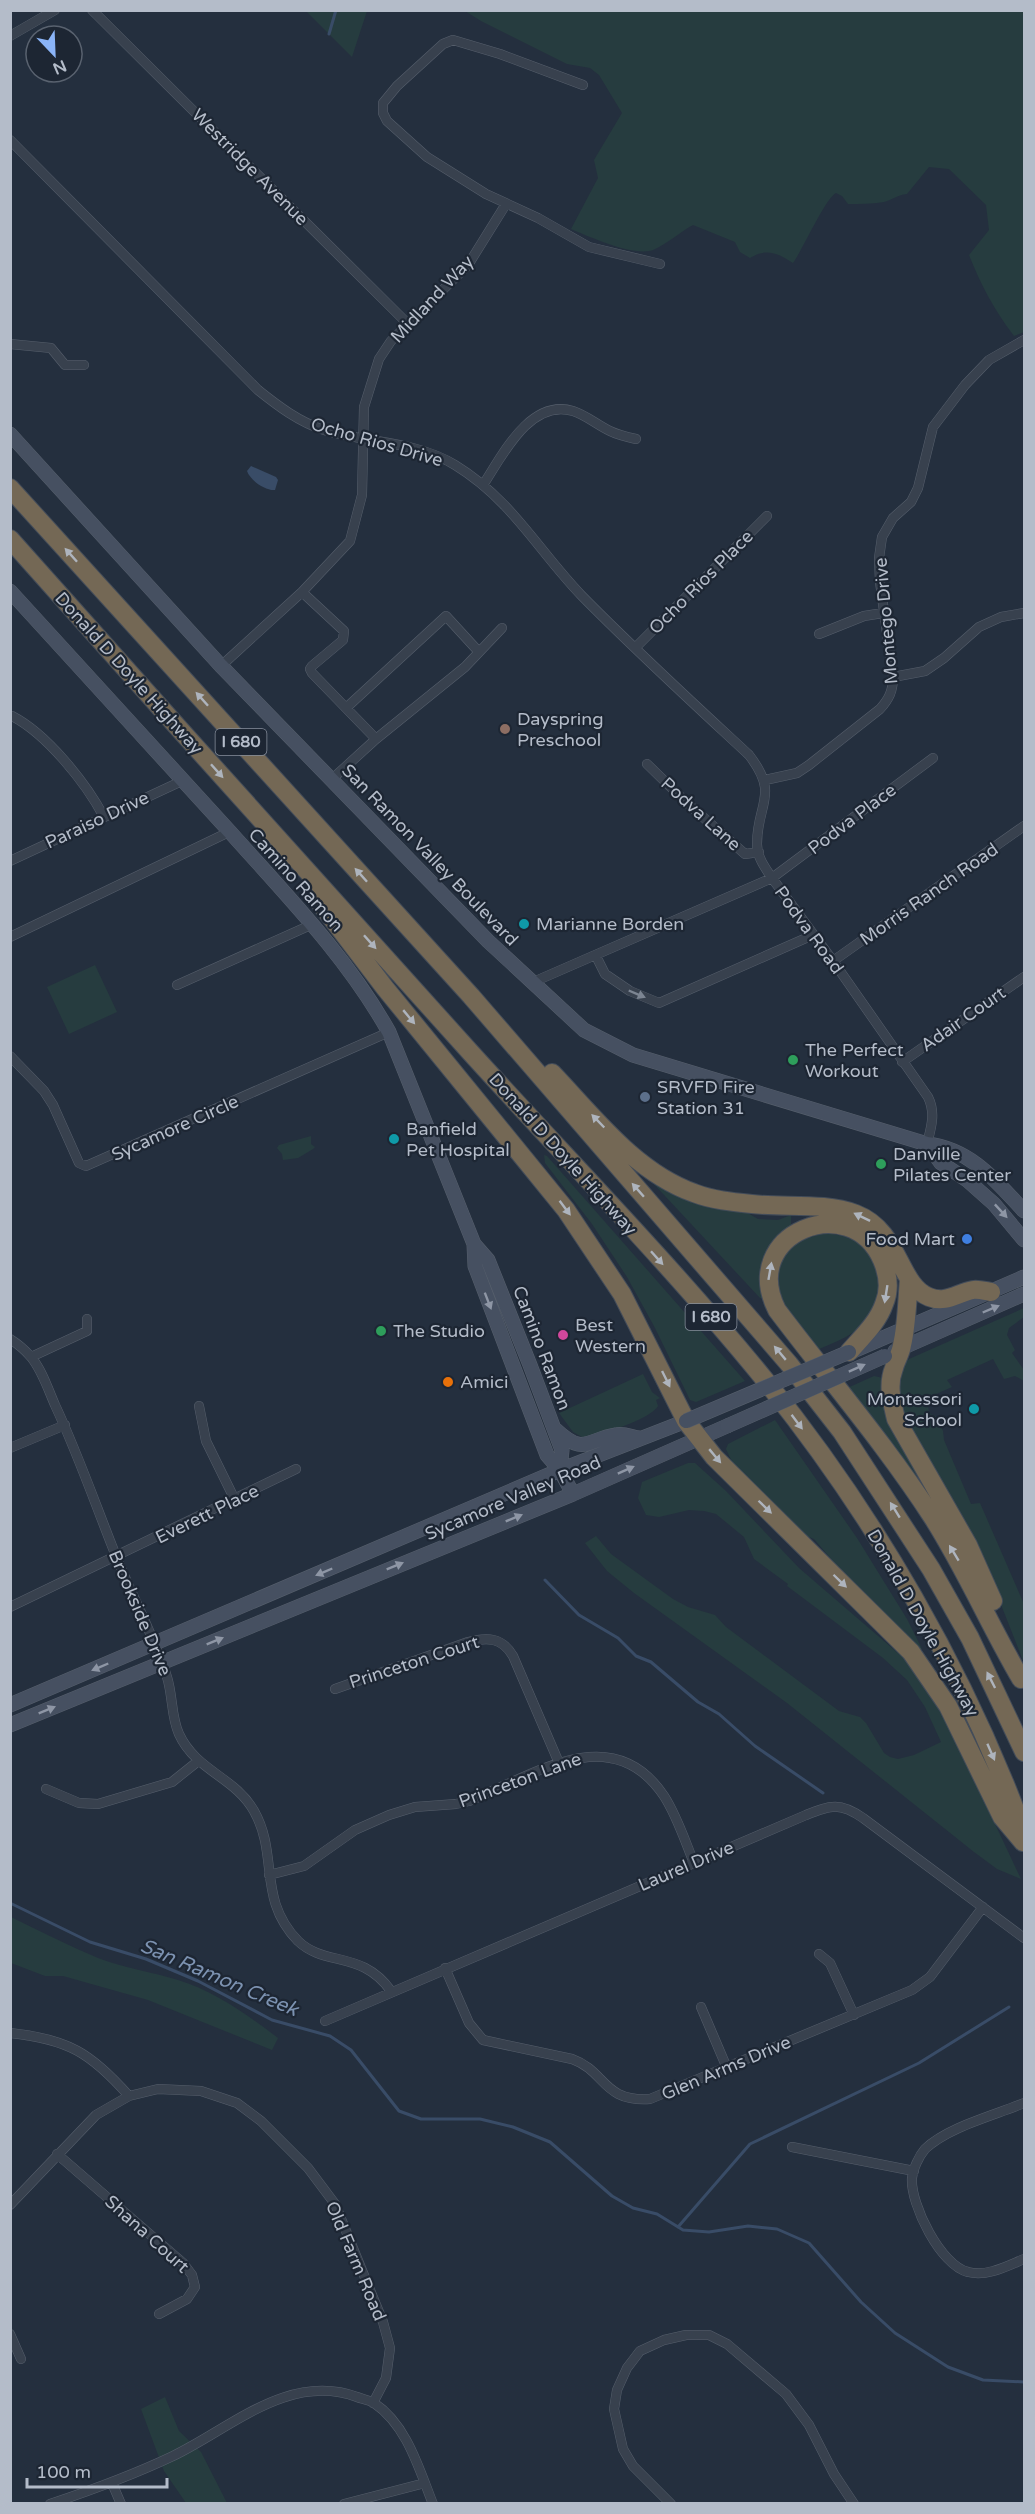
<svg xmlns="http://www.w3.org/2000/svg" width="1035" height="2514" font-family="'Varela Round',sans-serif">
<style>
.green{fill:#263c3f}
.water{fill:#394c67}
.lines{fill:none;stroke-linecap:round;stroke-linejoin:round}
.stream{stroke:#394c67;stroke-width:3}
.street-casing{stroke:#565f6c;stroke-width:10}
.secondary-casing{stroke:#565f6c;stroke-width:15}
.highway-casing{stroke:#434c59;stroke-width:20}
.street{stroke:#38414e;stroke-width:9}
.secondary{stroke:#465061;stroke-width:14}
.highway{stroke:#746855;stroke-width:18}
.secondary-bridge-casing{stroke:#565f6c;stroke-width:15;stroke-linecap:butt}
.secondary-bridge{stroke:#465061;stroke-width:14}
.oneway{fill:#aeb4bd}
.oneway2{fill:#7c8592}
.oneway3{fill:#8e96a5}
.education-dot{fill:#8d6e63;stroke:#1d2633;stroke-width:2}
.culture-dot{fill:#0f9aa8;stroke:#1d2633;stroke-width:2}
.leisure-dot{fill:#2e9e5b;stroke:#1d2633;stroke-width:2}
.service-dot{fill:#5c6f8a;stroke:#1d2633;stroke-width:2}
.shop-dot{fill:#3f7fe0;stroke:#1d2633;stroke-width:2}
.hotel-dot{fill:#d1479c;stroke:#1d2633;stroke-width:2}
.food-dot{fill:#e8710a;stroke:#1d2633;stroke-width:2}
.labels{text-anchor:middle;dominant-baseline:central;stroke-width:4.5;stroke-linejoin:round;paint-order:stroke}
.shield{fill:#1d2633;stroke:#878f9c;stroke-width:1.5}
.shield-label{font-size:16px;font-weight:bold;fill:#b4bcc9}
.street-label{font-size:18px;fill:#b4bcc9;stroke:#1d2633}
.poi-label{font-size:18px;fill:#b4bcc9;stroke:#1d2633;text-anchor:start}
.water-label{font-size:20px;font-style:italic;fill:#7c92b1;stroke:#1d2633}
</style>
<rect width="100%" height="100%" fill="#242f3e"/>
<path class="green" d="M306,11H367L352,57Z
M465,11H1024V332L1014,336C994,310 981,285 969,255L989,230L986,205L949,169L929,167L907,194C896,195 893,200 884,202C871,204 860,204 848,204L842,196L836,193C825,199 803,249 793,263C778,253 766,248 750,258L740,252L735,242L693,225C680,232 667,244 653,250C634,257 590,237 571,229L598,178L594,160L622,113L599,75L590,68L567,64L481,21Z
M95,965L117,1012L69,1034L47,987Z
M311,1136V1144L315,1147L313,1149L298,1158L283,1160L282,1154L277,1148L279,1145Z
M544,1155L547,1156L745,1381L696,1402L690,1400L655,1328L627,1277L592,1224L545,1163Z
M653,1180L746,1212L758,1219L778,1220L791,1215V1229L763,1298H760L652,1182Z
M826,1233C839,1235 851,1237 861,1245C888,1267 883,1307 859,1328C848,1338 830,1344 817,1350C804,1334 784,1316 778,1296C777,1291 778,1286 778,1281C778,1250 798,1239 826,1233Z
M1024,1308V1317L1009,1328L1007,1335L1015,1350L1012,1353L1024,1370V1381L1015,1376L1004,1379L993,1359L947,1380L952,1387L927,1398L929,1413L936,1416L943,1431L944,1440L971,1504L980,1503L1024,1604V1663L996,1592L907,1426C900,1405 889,1377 909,1359Z
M643,1374L652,1392L660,1398L656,1400L658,1406C651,1419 599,1436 582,1437L573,1432L559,1413Z
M874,1376L883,1378L882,1396L888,1413L950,1526L845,1389Z
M775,1420L857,1538L907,1619L922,1649H918L837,1566L814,1539L804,1535L733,1464L726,1449L728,1444Z
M688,1463H695L726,1491L799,1568L906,1660L931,1695L948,1724L1021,1879L997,1869L974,1852L787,1703L634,1593L607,1571L585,1543L596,1536L611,1554L673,1599L688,1607L715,1615L726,1627L839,1711L860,1717L866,1723L884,1753L890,1757L898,1759L914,1755L941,1742L925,1707L907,1680L883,1658L787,1586L788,1584L754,1559L744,1537L716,1514L704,1511L689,1510L659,1517L646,1515L638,1498L642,1482Z
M11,1917C40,1931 69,1946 98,1958C124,1968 152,1972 178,1980C214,1991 248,2015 278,2038L272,2050L148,2000L63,1976H45L11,1963Z
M165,2397L179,2431L201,2452L227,2503H186L164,2471L141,2409Z"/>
<path class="water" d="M251,466L276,477L278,480L275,490C265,491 250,480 247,471Z"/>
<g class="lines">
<path class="stream" d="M329,34L336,10
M545,1580L579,1615L618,1638L636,1656L651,1662L698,1702L719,1714L755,1746L823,1793
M10,1903L90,1942L146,1959L198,1981L272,2020L330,2036L351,2050L399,2111L421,2119H480L513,2127L550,2142L612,2196L633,2208L657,2214L683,2230L709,2232L748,2226L777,2229L809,2243L861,2302L895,2333L948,2367L983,2380L1024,2382
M678,2227L750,2144L919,2063L1009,2007"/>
<g class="street-casing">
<path id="street" d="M92,10L408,324
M10,36L55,10
M583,85L500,54L453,40L443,44L397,86L383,103V113L387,121L427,157L486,194L538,218L589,247L660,264
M10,140L258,390C278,406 299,422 324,430C367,443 416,441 455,465C512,500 537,549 581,595C635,650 693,703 749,755C780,795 757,803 757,844C757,857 765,868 772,878L933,758
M10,344L51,348L65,365H84
M483,485C502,456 530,398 573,411C586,415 597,425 610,431C618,435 627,437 636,439
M302,592L344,631L343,640L312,666L310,669L312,673L376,739
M819,634L864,616L883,613
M636,647L767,516
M221,666L302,592L350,541L362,495L364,407L379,359L391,341L468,265L506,204
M893,677L925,671L944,658L979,627L1001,617L1024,613
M346,708L446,616L479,652
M12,716C47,734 86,783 104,817
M647,764L687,803L745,854L759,852
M331,780L376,739L465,667L502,628
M765,780L797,773L809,765L880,709C889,699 893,691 893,677L880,582L879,558L882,537L893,518L911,502L918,488L933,427L965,385L989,360L1024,340
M10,861L184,780
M10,937L229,832
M596,956L605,974L630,991L659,1003L813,935
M833,961L1024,826
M531,983L772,878L833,961L928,1097C936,1113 931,1128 927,1144
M177,985L313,924
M10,1056L44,1091L53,1105L79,1163L86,1166L389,1032
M902,1062L1024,977
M10,1339C18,1344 25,1350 31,1357C42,1370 48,1389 55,1405C78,1454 96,1506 116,1556C132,1596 154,1636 167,1677C173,1696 171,1717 179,1734C196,1771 235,1777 254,1811C279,1855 257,1899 298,1941C325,1967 362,1950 391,1991
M31,1357L87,1331V1319
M199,1406L206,1441L235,1500
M10,1448L65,1425
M10,1607L296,1469
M335,1689L468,1642C487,1637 502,1637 513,1656L559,1763
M46,1789L79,1803L98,1804L172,1782L197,1762
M269,1875L304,1866L355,1830L389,1815L415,1807L456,1804L469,1801C533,1776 612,1718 664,1796C677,1816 685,1841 694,1863
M819,1954L830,1963L854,2015
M445,1968L469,2023L483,2040L572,2059C606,2071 602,2102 650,2099L912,1990L930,1977L983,1907
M701,2007L727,2068
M325,2021L806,1815C831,1805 840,1802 863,1818L1024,1938
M10,2033C68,2039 91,2053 129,2096
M1024,2103C995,2115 948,2127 925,2149C919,2156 913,2169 912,2178C910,2204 941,2266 968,2272C987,2277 1007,2266 1024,2259
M792,2147L914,2171
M57,2154L183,2263L192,2275L195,2287L187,2299L159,2314
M10,2205L96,2115L129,2096L158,2089L201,2091L237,2103L261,2121L308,2168L335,2204L383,2322L390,2348L386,2378L373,2403
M10,2334L21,2359
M112,2483L121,2504
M50,2504C92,2490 133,2475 173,2456C231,2428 289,2372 357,2397C362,2399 369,2400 374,2403C407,2425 419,2469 433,2504
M344,2504L425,2483
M671,2504L633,2466L623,2449L614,2409L617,2390L627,2368L640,2351L664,2340L686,2335H709L727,2344L786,2394L809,2425L834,2474L854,2504"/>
</g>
<g class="secondary-casing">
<path id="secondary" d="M10,434L221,666L488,941L584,1030L633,1055L927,1144C971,1149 996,1181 1024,1211
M10,591C84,671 157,753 231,833C288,897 347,957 389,1032L474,1244L475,1266L547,1455L560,1470L573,1494
M927,1144L941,1163L967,1180L994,1204L1024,1240
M474,1244L488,1260L530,1365L562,1450L560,1470
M853,1351L1024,1277
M895,1351L1024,1294
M556,1430C584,1456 586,1440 616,1435C623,1433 632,1437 639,1438
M10,1705L560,1470L686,1421
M10,1725L573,1494L727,1426"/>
</g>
<g class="highway-casing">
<path id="highway" d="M10,488L471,996L789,1364L842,1432L931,1569L970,1638L1024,1752
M10,539C163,711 316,882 471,1053C569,1161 673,1267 765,1380C874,1515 964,1670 1024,1833
M318,900L385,988L566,1210L622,1294L686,1421L714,1457L911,1652L948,1706L1002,1817L1023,1842
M552,1073C594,1117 635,1172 694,1193C712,1200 732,1202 752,1204C786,1208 824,1202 856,1214C900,1231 898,1285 929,1297C946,1304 957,1293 973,1290C978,1289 985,1291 991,1292
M909,1279C907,1301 907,1324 902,1345C901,1353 896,1360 894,1368C887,1385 892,1402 896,1419L968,1545L993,1601
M849,1352C862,1337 878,1322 884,1304C890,1290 888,1274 882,1260C851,1189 738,1233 777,1310C829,1379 886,1445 933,1518C966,1570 990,1626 1021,1679"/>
</g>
<use href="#street" class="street"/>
<use href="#secondary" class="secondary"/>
<use href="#highway" class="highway"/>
<g class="secondary-bridge-casing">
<path id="secondary-bridge" d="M686,1421L849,1352
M727,1426L885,1356"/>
</g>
<use href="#secondary-bridge" class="secondary-bridge"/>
</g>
<defs><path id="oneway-solid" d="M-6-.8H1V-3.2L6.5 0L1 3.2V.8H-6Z" transform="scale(1.5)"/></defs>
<g class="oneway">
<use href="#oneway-solid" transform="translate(71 555) rotate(-132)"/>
<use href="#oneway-solid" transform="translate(202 699) rotate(-132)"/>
<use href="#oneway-solid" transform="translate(217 771) rotate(48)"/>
<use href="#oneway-solid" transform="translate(361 875) rotate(-132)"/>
<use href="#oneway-solid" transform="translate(370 942) rotate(48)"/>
<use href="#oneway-solid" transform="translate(409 1017) rotate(50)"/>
<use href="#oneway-solid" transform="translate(598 1121) rotate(-134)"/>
<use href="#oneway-solid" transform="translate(638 1190) rotate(-131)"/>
<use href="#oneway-solid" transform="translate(565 1208) rotate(53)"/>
<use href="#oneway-solid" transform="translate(862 1217) rotate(-154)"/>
<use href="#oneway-solid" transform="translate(657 1258) rotate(48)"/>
<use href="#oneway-solid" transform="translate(770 1271) rotate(-80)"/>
<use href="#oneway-solid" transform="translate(886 1294) rotate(99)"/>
<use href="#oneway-solid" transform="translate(780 1353) rotate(-130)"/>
<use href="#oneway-solid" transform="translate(666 1379) rotate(64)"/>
<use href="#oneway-solid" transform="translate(797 1422) rotate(53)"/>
<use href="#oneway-solid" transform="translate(715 1456) rotate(50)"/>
<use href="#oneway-solid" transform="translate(765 1507) rotate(44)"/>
<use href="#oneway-solid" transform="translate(895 1510) rotate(-122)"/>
<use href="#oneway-solid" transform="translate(954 1553) rotate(-121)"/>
<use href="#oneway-solid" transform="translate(840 1581) rotate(44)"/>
<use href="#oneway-solid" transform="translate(991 1680) rotate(-117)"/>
<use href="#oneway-solid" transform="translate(991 1752) rotate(66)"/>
</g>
<use class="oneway2" href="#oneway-solid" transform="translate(637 994) rotate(23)"/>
<g class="oneway3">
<use href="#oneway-solid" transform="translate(1001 1211) rotate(47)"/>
<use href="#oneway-solid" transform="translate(488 1301) rotate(69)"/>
<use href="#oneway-solid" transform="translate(991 1309) rotate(-23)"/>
<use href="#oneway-solid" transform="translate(857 1368) rotate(-24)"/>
<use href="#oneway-solid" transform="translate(626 1470) rotate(-24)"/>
<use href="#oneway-solid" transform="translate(514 1518) rotate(-22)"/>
<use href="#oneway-solid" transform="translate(395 1566) rotate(-22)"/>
<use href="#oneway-solid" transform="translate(324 1572) rotate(157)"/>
<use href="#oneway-solid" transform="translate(215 1641) rotate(-22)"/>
<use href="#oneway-solid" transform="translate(100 1667) rotate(157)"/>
<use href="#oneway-solid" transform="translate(47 1710) rotate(-22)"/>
</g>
<circle class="education-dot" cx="505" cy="729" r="6"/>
<g class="culture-dot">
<circle cx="524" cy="924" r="6"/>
<circle cx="394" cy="1139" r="6"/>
<circle cx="974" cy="1409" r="6"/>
</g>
<g class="leisure-dot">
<circle cx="793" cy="1060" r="6"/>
<circle cx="881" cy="1164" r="6"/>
<circle cx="381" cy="1331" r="6"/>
</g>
<circle class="service-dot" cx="645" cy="1097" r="6"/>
<circle class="shop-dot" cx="967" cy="1239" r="6"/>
<circle class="hotel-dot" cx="563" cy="1335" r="6"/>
<circle class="food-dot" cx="448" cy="1382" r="6"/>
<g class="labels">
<g class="shield">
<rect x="215.5" y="729" width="51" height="26" rx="4.5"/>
<rect x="685.5" y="1304" width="51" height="26" rx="4.5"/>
</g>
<g class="shield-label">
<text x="241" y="742">I 680</text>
<text x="711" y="1317">I 680</text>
</g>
<g class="street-label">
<text transform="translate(250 167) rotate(45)">Westridge Avenue</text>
<text transform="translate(432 299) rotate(-47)">Midland Way</text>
<text transform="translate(377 442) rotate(16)">Ocho Rios Drive</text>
<text transform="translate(701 582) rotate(-45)">Ocho Rios Place</text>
<text transform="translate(886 621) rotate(-95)">Montego Drive</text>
<text transform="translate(129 673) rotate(48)">Donald D Doyle Highway</text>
<text transform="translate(701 814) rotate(42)">Podva Lane</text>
<text transform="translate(852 819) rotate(-37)">Podva Place</text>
<text transform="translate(97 820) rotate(-25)">Paraiso Drive</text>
<text transform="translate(430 855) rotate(46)">San Ramon Valley Boulevard</text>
<text transform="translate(296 880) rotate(48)">Camino Ramon</text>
<text transform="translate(929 894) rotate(-35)">Morris Ranch Road</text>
<text transform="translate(809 930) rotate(54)">Podva Road</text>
<text transform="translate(963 1019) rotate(-35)">Adair Court</text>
<text transform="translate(175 1128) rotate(-24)">Sycamore Circle</text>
<text transform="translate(563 1154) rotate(48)">Donald D Doyle Highway</text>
<text transform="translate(542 1348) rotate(69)">Camino Ramon</text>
<text transform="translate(513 1498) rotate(-23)">Sycamore Valley Road</text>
<text transform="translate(207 1514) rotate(-26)">Everett Place</text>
<text transform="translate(140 1613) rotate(67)">Brookside Drive</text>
<text transform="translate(923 1623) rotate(61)">Donald D Doyle Highway</text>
<text transform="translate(414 1662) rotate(-18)">Princeton Court</text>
<text transform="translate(520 1780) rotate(-20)">Princeton Lane</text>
<text transform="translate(686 1866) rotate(-23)">Laurel Drive</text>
<text transform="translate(726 2068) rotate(-23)">Glen Arms Drive</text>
<text transform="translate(147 2234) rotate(42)">Shana Court</text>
<text transform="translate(356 2261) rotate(67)">Old Farm Road</text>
</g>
<g class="poi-label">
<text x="517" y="719">Dayspring<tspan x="517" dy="21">Preschool</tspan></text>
<text x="536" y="924">Marianne Borden</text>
<text x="805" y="1050">The Perfect<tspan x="805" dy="21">Workout</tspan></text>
<text x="657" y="1087">SRVFD Fire<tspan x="657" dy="21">Station 31</tspan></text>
<text x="406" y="1129">Banfield<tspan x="406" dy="21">Pet Hospital</tspan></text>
<text x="893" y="1154">Danville<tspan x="893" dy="21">Pilates Center</tspan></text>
<text x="955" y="1239" text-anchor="end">Food Mart</text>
<text x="575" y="1325">Best<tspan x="575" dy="21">Western</tspan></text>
<text x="393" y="1331">The Studio</text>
<text x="460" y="1382">Amici</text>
<text x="962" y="1399" text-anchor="end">Montessori<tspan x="962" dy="21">School</tspan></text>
</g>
<g class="water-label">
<text transform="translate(219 1978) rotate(23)">San Ramon Creek</text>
</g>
</g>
<rect width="1035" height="2514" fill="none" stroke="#b4bcc9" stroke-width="24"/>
<g transform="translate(54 54) rotate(157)"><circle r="28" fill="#1d2633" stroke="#59626f" stroke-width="1.5"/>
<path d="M0-4.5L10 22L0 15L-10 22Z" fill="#8ab4f8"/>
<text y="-9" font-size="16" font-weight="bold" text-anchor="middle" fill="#b4bcc9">N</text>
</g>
<path d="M27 2478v9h140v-9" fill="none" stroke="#b4bcc9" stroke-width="3"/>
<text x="36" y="2478" font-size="18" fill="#b4bcc9" stroke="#1d2633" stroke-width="4.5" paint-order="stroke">100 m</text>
</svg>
